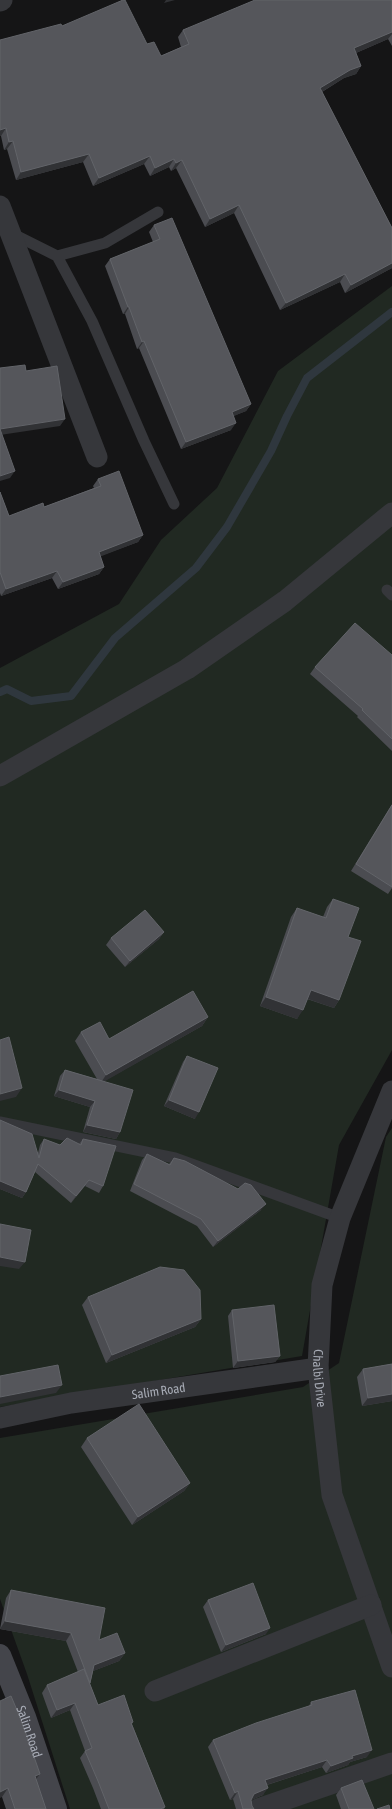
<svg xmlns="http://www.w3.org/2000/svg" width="392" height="1809" font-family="'Asap Condensed',sans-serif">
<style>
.green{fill:#212922}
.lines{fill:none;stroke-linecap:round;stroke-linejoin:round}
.stream{stroke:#2f373e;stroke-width:8}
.lane{stroke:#36373b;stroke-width:11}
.street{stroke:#36373b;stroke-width:21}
.secondary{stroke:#44454b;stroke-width:22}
.wall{fill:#4b4c51}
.shaded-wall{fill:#313235}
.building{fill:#55565b;stroke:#626469}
.labels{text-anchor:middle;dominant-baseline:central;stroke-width:3;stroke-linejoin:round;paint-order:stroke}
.street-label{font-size:13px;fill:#a7abb5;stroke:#101011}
</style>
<rect width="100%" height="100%" fill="#151516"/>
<path class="green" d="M392,286V1050L339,1145L302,1356L0,1407V668L119,604L161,540L217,488L278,371Z
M392,1128V1809H70L27,1674L0,1599V1438L303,1387L339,1363L386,1137Z"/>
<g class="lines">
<path class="stream" d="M0,692L7,689L31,701L71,696L115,638L196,568L227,527L271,451L287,416L307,378L392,312"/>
<path class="lane" d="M11,233L57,256L92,321L144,441L174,504
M57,256L105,243L158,212
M387,590L392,595
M0,1122L175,1158L340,1218"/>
<g class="street">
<path d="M0,1L2,0"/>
<path d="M0,206L97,457"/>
<path d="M0,776L187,669L285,601L392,513"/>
<path id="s1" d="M392,1091L340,1218L322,1285L318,1368L332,1495L392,1667"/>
<path id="s2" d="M0,1418L71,1403L318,1368"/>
<path d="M155,1691L371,1605"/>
<path d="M258,1809L392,1763"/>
</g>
<path class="secondary" id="s3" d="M0,1655L25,1717L56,1809"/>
</g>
<path class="wall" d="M392,0V46L388,39L356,53L361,66L356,74L344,78L322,92L392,228V268L345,293L340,282L280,310L234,213L205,227L176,168L171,171L169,167L150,176L144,164L93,186L83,162L16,180L7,149L4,150L1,136H0V40L62,26L147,44L161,56L181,47L178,37L183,30Z
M154,225L251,404L246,411L233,416L231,430L181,449L139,348L137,349L125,314H123L105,266L110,259L153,242L149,232Z
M98,479L143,535L138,542L100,556L104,567L99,574L58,589L52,578L1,596L0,593V492L9,516L44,507L94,488L93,486Z
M392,655V751L357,717L358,716L310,674L315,667Z
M392,804V888L388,894L351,871Z
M333,899L339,1000L334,1008L307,999L297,1019L260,1006L291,917L297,908L323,917L327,907Z
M164,932L159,939L125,967L106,945L111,938Z
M208,1017L202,1026L104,1081L120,1132L116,1139L83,1132L90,1107L54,1096L60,1076L65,1070L97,1079L75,1041L81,1032L109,1039Z
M187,1056L195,1119L164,1106L183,1062Z
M0,1120L38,1153L40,1145L44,1139L60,1145L79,1144L83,1139L103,1186L99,1193L85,1186L71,1203L35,1172L26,1192L22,1198L0,1189Z
M147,1154L169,1164L174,1158L261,1210L213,1247L197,1226L130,1191L142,1160Z
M88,1297L201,1319L195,1327L106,1363L82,1305Z
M232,1310L280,1356L275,1362L233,1368L228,1316Z
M392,1364V1401L362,1406L357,1377L363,1369Z
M87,1438L190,1483L184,1491L132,1525L81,1447Z
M11,1590L99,1640L125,1653L119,1661L93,1671L90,1684L98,1705L133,1722L132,1724L165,1807L164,1809H101L93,1788L80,1758L85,1751L70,1710L51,1718L42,1693L47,1685L78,1672L66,1641L0,1629L6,1598Z
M208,1600L266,1634L221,1652L203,1607Z
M0,1701L36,1779L46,1809H6L2,1797Z
M311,1702L367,1757L350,1762L348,1765L326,1773L322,1767L267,1785L263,1795L251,1800L252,1806L254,1809H236L233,1799L230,1800L208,1747L213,1740L309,1706Z
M341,1788L374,1809H341L336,1795Z"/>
<path class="shaded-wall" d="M166,0H175L164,3Z
M392,32V34L388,39L349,56L354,48Z
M361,66L356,74L344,78L315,96L320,88L350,70Z
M6,128L1,136H0V130Z
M13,141L7,149L4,150L9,142Z
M89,154L83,162L16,180L21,172Z
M150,156L144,164L93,186L99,178Z
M174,159L169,167L150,176L155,168Z
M182,160L176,168L171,171L176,163Z
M239,205L234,213L205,227L210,219Z
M392,263V268L345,293L351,285Z
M345,274L340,282L280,310L286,303Z
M128,307H129L125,314H123Z
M144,341L139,348L137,349L142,342Z
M251,404L246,411L227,419L232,412Z
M65,419L60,426L0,435V429Z
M236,423L231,430L181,449L186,442Z
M15,471L10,478L0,481V476Z
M143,535L138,542L94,559L99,552Z
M104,567L99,574L58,589L63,582Z
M57,571L52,578L1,596L6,589Z
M164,932L159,939L125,967L130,961Z
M311,990L339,1000L334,1008L305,998Z
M266,997L303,1010L297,1019L260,1006Z
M208,1017L202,1026L100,1084L106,1075Z
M22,1088L16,1097L0,1101V1094Z
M59,1090L95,1101L90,1107L54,1096Z
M169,1100L199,1112L195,1119L164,1106Z
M87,1125L120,1132L116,1139L83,1132Z
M89,1180L85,1186L71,1203L76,1196Z
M0,1181L26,1192L22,1198L0,1189Z
M266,1204L261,1210L213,1247L218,1241Z
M0,1257L25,1262L19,1269L0,1266Z
M201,1319L195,1327L106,1363L112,1355Z
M280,1356L275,1362L233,1368L238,1361Z
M62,1385L56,1393L0,1404V1397Z
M392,1394V1401L362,1406L368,1398Z
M190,1483L184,1491L132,1525L138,1517Z
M5,1621L71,1633L66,1641L0,1629Z
M270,1628L266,1634L221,1652L226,1645Z
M125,1653L119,1661L88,1673L94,1665Z
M75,1703L70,1710L51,1718L57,1710Z
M372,1750L367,1757L350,1762L348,1765L326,1773L331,1766L352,1756Z
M327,1760L322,1767L260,1787L265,1780Z
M40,1774L34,1782L35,1776Z
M8,1788L2,1797L0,1798V1792Z
M268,1788L263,1795L249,1801L254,1794Z
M238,1791L233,1799L230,1800L235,1793Z"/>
<path class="building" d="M123,0H125L147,44L154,42L161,56L189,44L183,30L255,0H392V32L354,48L361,66L350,70L320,88L392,228V263L351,285L345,274L286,303L239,205L210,219L182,160L176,163L174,159L155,168L150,156L99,178L89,154L21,172L13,141L9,142L6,128L0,130V40L61,24L62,26Z
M172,218L251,404L232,412L236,423L186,442L144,341L142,342L129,307H128L110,259L160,239L154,225Z
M25,365L26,371L57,366L65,419L0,429V368Z
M0,429L15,471L0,476Z
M119,471L143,535L99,552L104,567L63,582L57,571L6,589L0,572V492L9,516L43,503L44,507L101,486L98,479Z
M355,623L392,655V739L362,710L363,709L315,667Z
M392,805V887L356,864Z
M333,899L359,908L348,937L361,941L339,1000L311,990L303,1010L266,997L297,908L326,918Z
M145,910L164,932L130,961L111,938Z
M193,991L208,1017L106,1075L81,1032L100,1022L109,1039Z
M9,1037L22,1088L0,1094V1040Z
M187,1056L218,1068L199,1112L169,1100Z
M65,1070L133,1090L120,1132L87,1125L95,1101L59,1090Z
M0,1120L32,1134L39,1158L44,1139L60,1145L67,1138L81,1145L83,1139L116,1146L103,1186L89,1180L76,1196L38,1164L26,1192L0,1181Z
M147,1154L170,1165L174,1158L185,1161L238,1189L245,1183L251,1185L266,1204L218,1241L201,1219L134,1184Z
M0,1224L31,1230L25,1262L0,1257Z
M160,1267L184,1270L200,1290L201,1319L112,1355L88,1297Z
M274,1305L280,1356L238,1361L232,1310Z
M392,1364V1394L368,1398L363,1369Z
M58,1365L62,1385L0,1397V1376Z
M139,1404L190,1483L138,1517L87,1438Z
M253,1583L270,1628L226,1645L208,1600Z
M11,1590L105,1608L99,1640L117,1633L125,1653L94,1665L90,1683L71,1633L5,1621Z
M84,1669L98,1705L124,1695L133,1722L131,1723L165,1807L160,1809H109L98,1781L85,1751L92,1748L75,1703L57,1710L47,1685Z
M355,1690L372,1750L352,1756L353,1758L331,1766L327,1760L265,1780L268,1788L254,1794L251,1800L252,1806L254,1809H243L238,1791L235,1793L213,1740L256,1723L312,1705L311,1702Z
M11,1696L22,1722L40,1774L35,1776L46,1809H15L8,1788L0,1792V1701Z
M362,1780L374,1809H349L341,1788Z
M389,1805L390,1809H377Z"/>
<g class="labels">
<g class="street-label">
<text stroke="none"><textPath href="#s1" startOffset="300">Chalbi Drive</textPath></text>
<text stroke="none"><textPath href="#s2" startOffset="161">Salim Road</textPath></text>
<text stroke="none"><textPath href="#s3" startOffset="82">Salim Road</textPath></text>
</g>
</g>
</svg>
